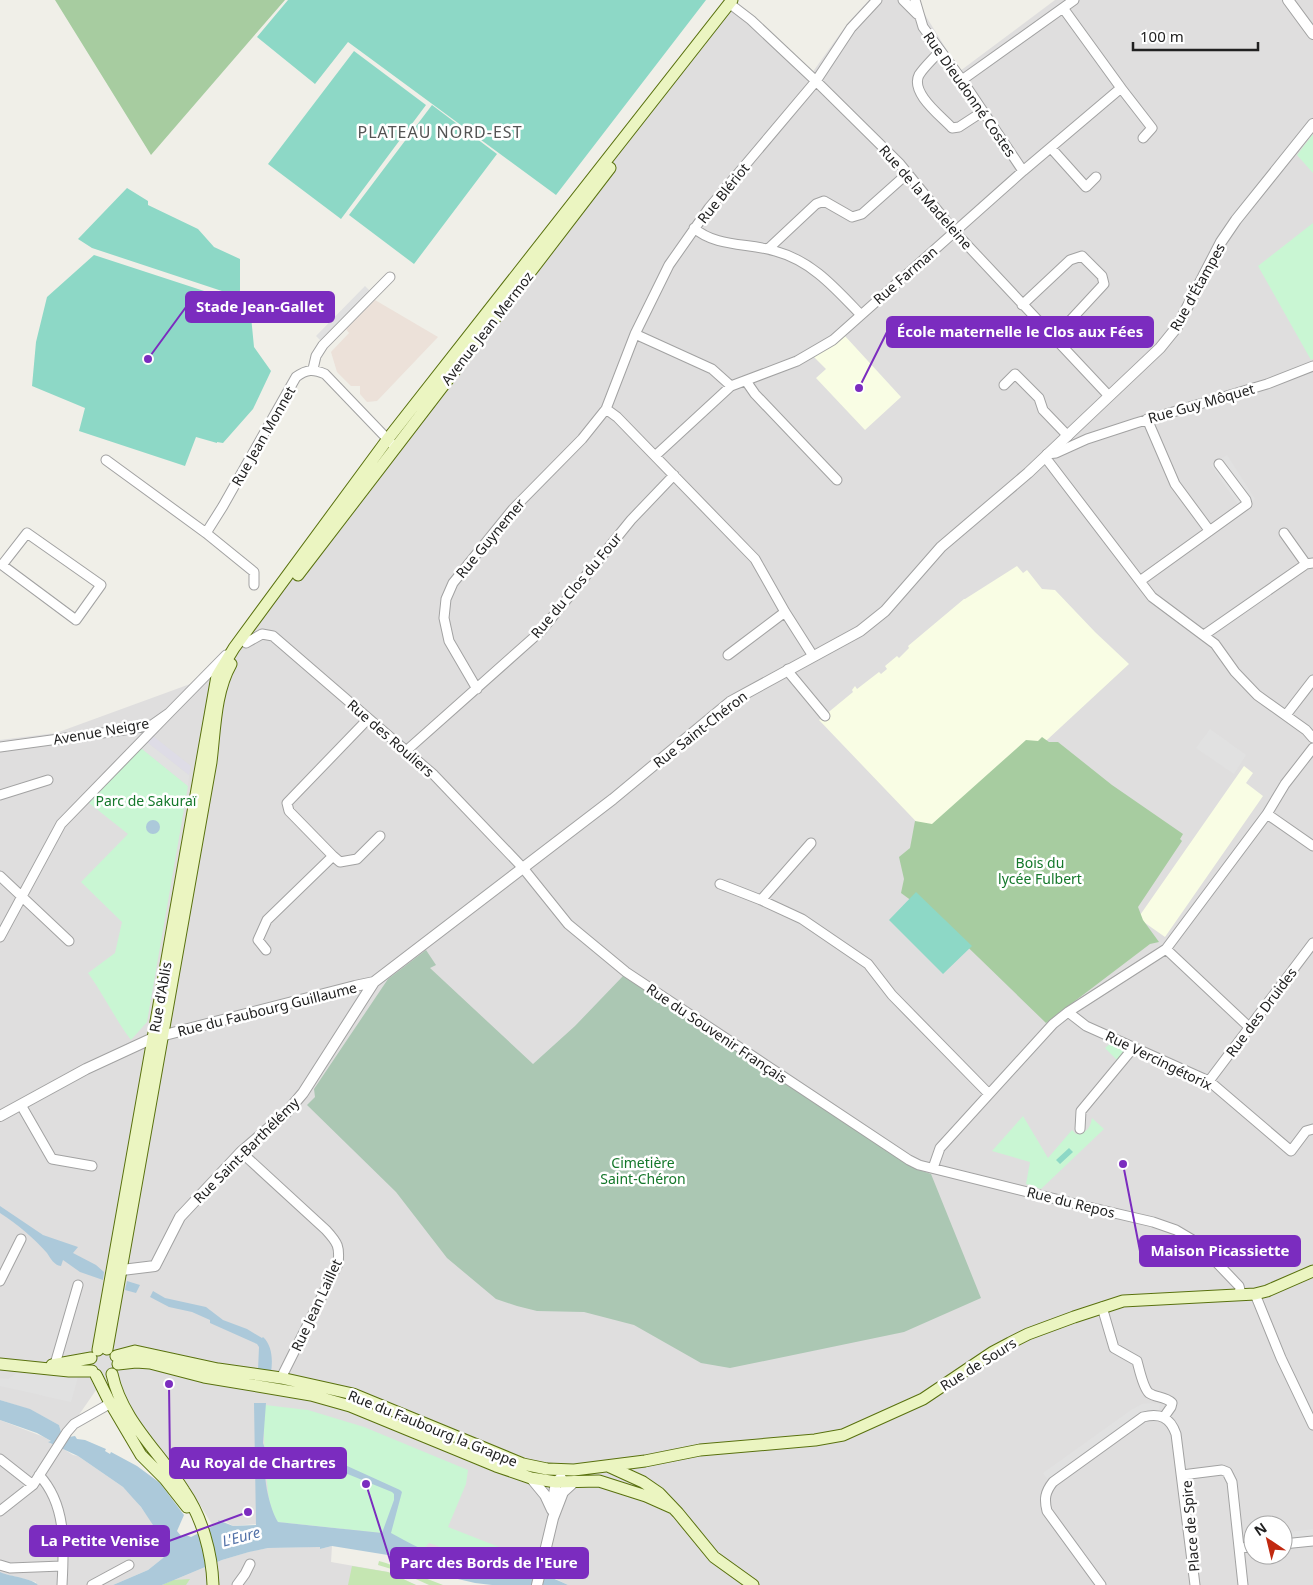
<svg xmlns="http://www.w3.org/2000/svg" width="1313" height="1585" font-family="'Noto Sans',sans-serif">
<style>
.residential{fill:#dfdede;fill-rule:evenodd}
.education{fill:#f9fde4}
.military{fill:#ece1d9}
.grass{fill:#c5e6b2}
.forest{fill:#a7cca0}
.cemetery{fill:#abc7b3}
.park{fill:#c9f6d3}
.pitch{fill:#8dd8c6}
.parking{fill:#e1e1e1}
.plaza{fill:#dedce6}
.water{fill:#acc9da;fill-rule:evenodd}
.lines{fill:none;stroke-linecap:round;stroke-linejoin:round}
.minor-casing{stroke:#a2a2a2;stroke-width:11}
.tertiary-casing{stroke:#a2a2a2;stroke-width:12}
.secondary-casing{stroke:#59710e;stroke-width:13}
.minor{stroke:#fff;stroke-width:9}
.tertiary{stroke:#fff;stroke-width:10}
.secondary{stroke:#ebf5c1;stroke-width:11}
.labels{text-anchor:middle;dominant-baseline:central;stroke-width:5;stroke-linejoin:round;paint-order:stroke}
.street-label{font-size:14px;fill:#212121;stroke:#fff}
.park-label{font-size:14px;fill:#15782b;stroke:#fff}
.water-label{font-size:15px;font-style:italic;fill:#5473a9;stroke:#fff}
.quarter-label{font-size:16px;letter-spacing:1px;fill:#545454;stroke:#fff}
.leader{fill:none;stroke:#7b2cbf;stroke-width:2}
.callout-dot{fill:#7b2cbf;stroke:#fff;stroke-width:2}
.callout{fill:#7b2cbf;stroke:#7b2cbf;stroke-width:2}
.callout-label{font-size:15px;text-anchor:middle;font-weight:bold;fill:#fff}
</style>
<rect width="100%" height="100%" fill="#f0efe8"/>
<path class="residential" d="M869,0H899L922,10L960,71L1055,0H1313V1585H568L556,1579L509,1566L500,1567L477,1562L468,1563L450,1559L381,1534L352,1531L336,1527L278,1522L233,1526L223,1520L213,1526L197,1500L103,1380L65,1435L61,1432L59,1425L31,1410L0,1400V740L56,733L223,672L387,449L734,2L812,73L847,24ZM1253,1525H1283V1555H1253Z
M0,1420L44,1437L49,1440L51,1442L50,1443L53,1444L54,1443L73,1455L78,1456L123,1487L134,1498L164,1538L163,1546L165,1545L167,1552L163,1558L148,1570L113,1585H38L36,1584V1582L0,1573Z
M332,1546L331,1562L388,1572L416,1585H162L222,1560L252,1551L268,1548L310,1547H320V1549Z"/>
<path class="education" d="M845,336L901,397L865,430L816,378L826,369L814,357Z
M1017,566L1023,573L1027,570L1042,589L1055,590L1095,632L1129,664L966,815L928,834L819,720L853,692L852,690L855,686L857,689L879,672L881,674L887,669L885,666L897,656L899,658L909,648L908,646L964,599H965Z
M1244,766L1253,773L1246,783L1263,796L1165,937L1138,918Z"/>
<path class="military" d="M375,300L438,337L377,401L367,402L360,394V386H351L337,372L331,352L349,333L346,329Z"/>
<path class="grass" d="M379,1561L386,1563L443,1585H429L398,1571L378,1565Z
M352,1566L388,1572L416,1585H348Z
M190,1579L186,1585H162L173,1580Z"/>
<path class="forest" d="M55,0H285L151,155Z
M1042,737L1049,742H1058L1112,785L1183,834L1180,839L1182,841L1138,907L1143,920L1159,942L1150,944L1046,1023L946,926L901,893L904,879L899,857L910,848L915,821L932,824L1026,740L1038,741Z"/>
<path class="cemetery" d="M426,950L436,965L430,968L533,1064L575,1026L624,975L778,1076L914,1168L931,1174L981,1298L904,1332L730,1368L701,1363L634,1325L584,1312L537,1311L517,1306L496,1299L447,1258L396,1192L307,1105L315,1097L314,1089L388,979Z"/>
<path class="park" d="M1313,134V173L1297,155Z
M1313,223V359L1311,360L1258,266Z
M141,748L188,786L147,1022L131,1040C115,1019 104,995 88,973L115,953L122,922L81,882L128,834L89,803Z
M1112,1042L1123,1047L1124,1051L1117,1060L1105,1048Z
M1023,1116L1048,1158L1072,1130L1076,1134C1087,1132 1090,1129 1092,1118L1104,1129L1041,1189L1026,1184L1030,1162L992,1151Z
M265,1405L308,1410L364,1427L468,1470L466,1484L448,1527L499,1547V1564L457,1553L429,1543L423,1550L382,1533L278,1522C266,1504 268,1480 265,1459C264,1440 263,1423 265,1405Z"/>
<path class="pitch" d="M288,0H706L556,195L348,42L315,84L257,37Z
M354,51L426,105L341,219L268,164Z
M432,105L497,154L414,264L349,215Z
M127,188L148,201V205L198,229L214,247L240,259V297L92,248L78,239Z
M94,255L250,306L254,347L271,371L253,409L223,443L217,442V443L196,437L185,466L79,431L85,408L32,386L36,342L47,297Z
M916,892L972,946L943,974L889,920Z
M1069,1148L1073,1152L1060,1164L1056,1160Z"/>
<path class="parking" d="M365,286L372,293L321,341L316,336Z
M1227,455L1255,499L1241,509L1211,465Z
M1210,729L1246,755L1234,774L1196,748Z
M147,742L189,775L188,786L141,748Z
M42,1368L78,1377L71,1402L0,1386V1378L8,1379L18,1372Z
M1150,1403L1160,1404L1159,1410H1151L1140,1413L1048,1480L1043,1473L1131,1410L1142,1404Z
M1313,1529V1536L1283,1540V1533Z"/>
<path class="plaza" d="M153,736L191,766L189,775L147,742Z"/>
<path class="water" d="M146 827a7 7 0 1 1 14 0a7 7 0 1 1-14 0Z
M0,1206L43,1235L78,1247L73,1253L96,1265L104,1272L103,1280L80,1272L63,1260L61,1266C54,1265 51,1259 47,1253C34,1238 17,1224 0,1213Z
M127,1281L140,1285L136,1293L125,1290Z
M153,1291L165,1298L206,1307L223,1320L247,1329L262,1338L263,1337C272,1345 273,1360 271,1372L258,1370L259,1347L257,1344L210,1323V1320L192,1312L169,1307L150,1297Z
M0,1400L30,1409L59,1425L61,1432L69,1437L75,1436L77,1439L85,1440L106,1449L105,1451L110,1454L111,1452L137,1466L160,1483L184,1515L177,1531L182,1537L186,1535L191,1537L219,1523L218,1520L233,1526L256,1525L254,1403H266L263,1443L266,1452L301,1460L345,1465L400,1490L402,1492L391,1533C411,1544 429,1554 451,1559C461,1561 469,1561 478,1562C486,1563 493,1567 501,1567C522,1568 548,1575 568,1585H492L475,1583L445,1576L394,1556L332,1546L320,1549V1547L268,1548L249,1552L222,1560L162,1585H113L148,1570L163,1558L167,1552L165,1546H163L164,1538L161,1537L141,1507L123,1487L78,1456L48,1442L51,1441L37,1433L0,1420ZM267,1458L305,1467L345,1473L392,1492L394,1494V1500L382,1533L278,1522C270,1509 261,1474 267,1458Z
M0,1572C11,1577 32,1578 38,1585H0Z"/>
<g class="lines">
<g class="minor-casing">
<path id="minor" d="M903,0L917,14
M915,0L923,27L962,80L1023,171
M734,7L751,20L818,83L900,164L955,232L1109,396
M940,51C933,59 924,67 919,75C910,93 941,116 952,128L959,127L982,112
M962,80L1074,0
M1121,88L1152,128L1143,138
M1051,148L1086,187L1096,177
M694,228C715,247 749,243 775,251C812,261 835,288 861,315
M768,249L816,204L824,201L852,217L862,214L908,173
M1022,305L1070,260L1082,256L1102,276L1104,284L1054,338
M635,334L712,369L731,386
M313,369L316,356L323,345L390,277
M746,381L755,394L837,480
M1004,385L1015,374L1039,398L1043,410L1068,436
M606,409L617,417L755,559L785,612L813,656
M1147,419L1175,484L1209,530
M1047,454L1056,453L1087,439L1136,423L1267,384L1313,366
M655,456L731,386L797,361L833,340L1023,171L1121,88L1063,8
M1045,457L1152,597L1215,644L1235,672L1257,695L1306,730L1313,738
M106,460L206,533
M27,533L101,585L76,620L2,565Z
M1284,533L1306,564L1313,563
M1140,581L1247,504L1246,500L1219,464
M254,585V572L206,533L223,506L296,377C307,369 313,369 325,374L395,447
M1204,635L1306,564
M246,643L262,634L273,636L434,775L523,868L568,924L626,972L909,1160L919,1165L1080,1205L1153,1222L1176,1230L1198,1243L1239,1286L1241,1294
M728,655L785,612
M788,669L791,675L825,716
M477,689L449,641L444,618L446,599L453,583L513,509L582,439L606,409L635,334L669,265L709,208L816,81L851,28L877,0
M1286,715L1313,680
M0,747L124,730L152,725L169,713L226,655
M406,751L541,631L631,520L674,475
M0,795L48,780
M1267,814L1313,846
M333,856L340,862L357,859L380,836
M0,876L69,941
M720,884L761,900L802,919L868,964L892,995L989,1094
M761,900L811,843
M0,937L61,824L169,713
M1166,949L1249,1027
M266,950L258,940L267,920L333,856L289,811L287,803L368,719
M1068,1012L1086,1026L1209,1081L1291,1151L1306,1131L1313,1129
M1209,1081L1313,943
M21,1105L52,1159L92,1166
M1080,1129L1081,1111L1134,1047
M241,1152L326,1230C338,1243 340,1247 338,1264L281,1378
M933,1168L940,1148L1053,1024L1068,1012L1166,949L1267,814L1285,784L1313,748
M0,1281L21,1239
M1255,1294L1281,1358L1313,1425
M1102,1307L1114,1348L1137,1361C1139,1368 1143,1388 1149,1393C1156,1398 1165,1396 1172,1403L1171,1407L1164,1417
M55,1364L78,1285
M0,1459L33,1485
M39,1475C67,1505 64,1547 62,1585
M1182,1475L1222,1470L1227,1472L1232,1482L1243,1585
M0,1511L33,1485L67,1432L74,1424L111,1403
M1283,1544L1313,1541
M1239,1548L1253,1547
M0,1565L10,1568L62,1566
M92,1585L129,1565
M237,1585L245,1574L250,1564
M1101,1585L1047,1511C1044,1499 1045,1492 1053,1482L1143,1417C1160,1413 1170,1417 1176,1434L1195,1585"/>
</g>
<g class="tertiary-casing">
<path id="tertiary" d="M1288,0L1313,34
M0,1116L86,1069L153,1038L355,986L374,982
M122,1270L155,1266L180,1217L241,1152L286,1113L303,1093L374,982L613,799L730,702L860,631L885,611L941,547L1028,473L1160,348L1177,327L1221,242L1236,220L1313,124
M531,1478L545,1495L552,1510
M552,1507L556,1482L561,1478
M537,1585L553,1518L563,1492L575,1481"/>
</g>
<g class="secondary-casing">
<path id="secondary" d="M298,575L610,168
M107,1349L211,762C215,730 215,692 231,664
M98,1350L217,676L234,648L387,440L732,0
M116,1356L135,1351L218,1369L281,1378L353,1394L523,1464L547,1469L574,1470L645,1461L700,1450L815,1440L843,1435L923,1399L993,1352L1010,1343L1028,1334L1074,1317L1123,1301L1255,1294L1267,1291L1313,1271
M0,1364L69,1371H92
M118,1364L136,1362L150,1363L204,1377L311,1395L350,1406L496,1466L531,1478L556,1482L599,1481L646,1496L673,1508
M52,1365L91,1358
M112,1374C122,1421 160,1452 184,1491C202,1517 212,1553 213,1585
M96,1375L108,1399L141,1455L165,1479L187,1507
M608,1466L643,1482L659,1493L678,1513L714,1557L753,1585"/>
</g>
<use href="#minor" class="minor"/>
<use href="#tertiary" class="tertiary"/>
<use href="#secondary" class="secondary"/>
</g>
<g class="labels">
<g class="street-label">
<text transform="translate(970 94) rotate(55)">Rue Dieudonné Costes</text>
<text transform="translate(723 193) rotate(-51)">Rue Blériot</text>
<text transform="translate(926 197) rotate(49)">Rue de la Madeleine</text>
<text transform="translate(905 275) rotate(-41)">Rue Farman</text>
<text transform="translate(1197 287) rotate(-61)">Rue d'Étampes</text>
<text transform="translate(487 328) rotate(-52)">Avenue Jean Mermoz</text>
<text transform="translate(1201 403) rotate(-16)">Rue Guy Môquet</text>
<text transform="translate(263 436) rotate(-60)">Rue Jean Monnet</text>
<text transform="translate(490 538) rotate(-50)">Rue Guynemer</text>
<text transform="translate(576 585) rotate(-50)">Rue du Clos du Four</text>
<text transform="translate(700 729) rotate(-38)">Rue Saint-Chéron</text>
<text transform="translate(101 731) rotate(-10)">Avenue Neigre</text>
<text transform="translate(391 738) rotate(41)">Rue des Rouliers</text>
<text transform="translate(160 997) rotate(-80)">Rue d'Ablis</text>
<text transform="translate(267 1009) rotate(-14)">Rue du Faubourg Guillaume</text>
<text transform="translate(1261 1012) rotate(-53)">Rue des Druides</text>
<text transform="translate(717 1033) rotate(34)">Rue du Souvenir Français</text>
<text transform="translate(1159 1060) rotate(26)">Rue Vercingétorix</text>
<text transform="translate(246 1150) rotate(-45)">Rue Saint-Barthélémy</text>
<text transform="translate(1071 1202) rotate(14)">Rue du Repos</text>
<text transform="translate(316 1305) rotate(-65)">Rue Jean Laillet</text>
<text transform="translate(978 1364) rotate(-32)">Rue de Sours</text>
<text transform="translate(433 1428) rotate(22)">Rue du Faubourg la Grappe</text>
<text transform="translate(1190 1526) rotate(-95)">Place de Spire</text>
</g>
<g class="park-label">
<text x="146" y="800">Parc de Sakuraï</text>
<text x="1040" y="862">Bois du<tspan x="1040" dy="16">lycée Fulbert</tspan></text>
<text x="643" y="1162">Cimetière<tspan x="643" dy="16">Saint-Chéron</tspan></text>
</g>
<g class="water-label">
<text transform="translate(241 1536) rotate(-15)">L'Eure</text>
</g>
<g class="quarter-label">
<text x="440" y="132">PLATEAU NORD-EST</text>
</g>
</g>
<path class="leader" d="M148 359L186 307M859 388L887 332M1123 1164L1140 1251M169 1384L170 1463M248 1512L169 1541M366 1484L391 1563"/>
<g class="callout-dot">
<circle cx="148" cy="359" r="5"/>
<circle cx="859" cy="388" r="5"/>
<circle cx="1123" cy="1164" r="5"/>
<circle cx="169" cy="1384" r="5"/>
<circle cx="248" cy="1512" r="5"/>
<circle cx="366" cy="1484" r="5"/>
</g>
<g class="callout">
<rect x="186" y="292" width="148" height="30" rx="5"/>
<rect x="887" y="317" width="266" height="30" rx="5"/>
<rect x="1140" y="1236" width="160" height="30" rx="5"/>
<rect x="170" y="1448" width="176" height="30" rx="5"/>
<rect x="30" y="1526" width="139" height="30" rx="5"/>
<rect x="391" y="1548" width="197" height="30" rx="5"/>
</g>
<g class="callout-label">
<text x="260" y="312">Stade Jean-Gallet</text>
<text x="1020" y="337">École maternelle le Clos aux Fées</text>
<text x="1220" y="1256">Maison Picassiette</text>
<text x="258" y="1468">Au Royal de Chartres</text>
<text x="100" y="1546">La Petite Venise</text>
<text x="489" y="1568">Parc des Bords de l'Eure</text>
</g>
<g transform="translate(1268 1540) rotate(325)"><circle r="24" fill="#ffffff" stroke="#a6a6a6"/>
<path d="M0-4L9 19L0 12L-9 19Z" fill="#c12910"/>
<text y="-8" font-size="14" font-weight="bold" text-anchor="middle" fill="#212121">N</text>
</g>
<path d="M1133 42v8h125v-8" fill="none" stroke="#212121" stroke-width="2.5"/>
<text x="1140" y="42" font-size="15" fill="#212121" stroke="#ffffff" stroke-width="4" paint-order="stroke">100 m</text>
</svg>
